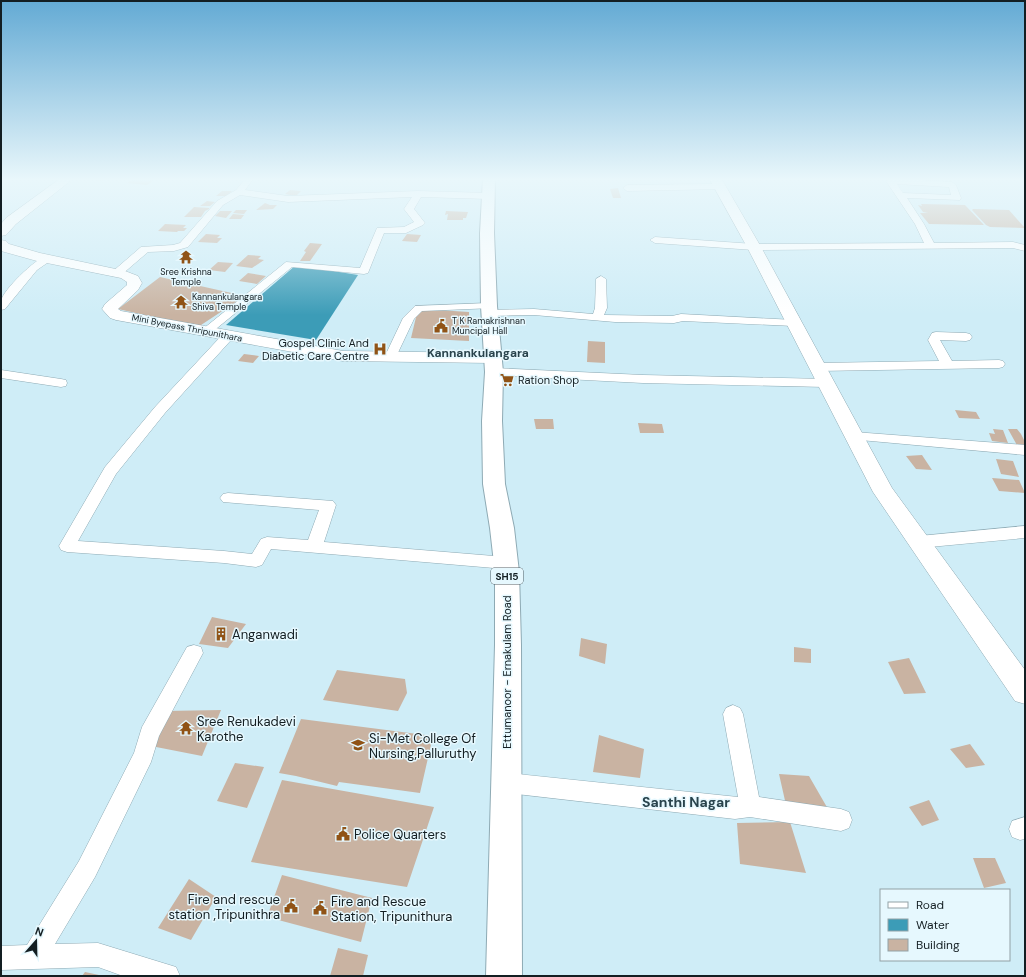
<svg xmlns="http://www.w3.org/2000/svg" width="1026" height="977" font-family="'DM Sans',sans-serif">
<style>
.water{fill:#3c9cb7}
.building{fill:#c9b3a2}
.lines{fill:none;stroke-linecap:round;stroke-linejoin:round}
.minor-casing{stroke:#8eaab4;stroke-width:1}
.secondary-casing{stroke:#8eaab4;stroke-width:1}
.primary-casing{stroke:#8eaab4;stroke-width:2}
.minor{fill:#fff;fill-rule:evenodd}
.secondary{fill:#fff;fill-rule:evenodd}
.primary{fill:#fff;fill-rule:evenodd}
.labels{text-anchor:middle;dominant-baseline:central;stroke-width:3;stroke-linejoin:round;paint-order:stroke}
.far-poi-label{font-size:9px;fill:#131e22;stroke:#e6f8fe;text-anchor:start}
.far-street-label{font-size:9px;fill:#131e22;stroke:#e6f8fe}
.shield{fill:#e6f8fe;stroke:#525f64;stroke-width:1}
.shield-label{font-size:10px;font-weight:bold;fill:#131e22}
.poi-label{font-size:11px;fill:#131e22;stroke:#e6f8fe;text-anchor:end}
.street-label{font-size:11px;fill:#131e22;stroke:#e6f8fe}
.neighbourhood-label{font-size:12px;font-weight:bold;fill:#29434c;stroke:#e6f8fe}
.near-poi-label{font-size:13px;fill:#131e22;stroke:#e6f8fe;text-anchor:start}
.near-neighbourhood-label{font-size:14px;font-weight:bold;fill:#29434c;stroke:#e6f8fe}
</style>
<rect width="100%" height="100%" fill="#cfedf7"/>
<path class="water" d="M296,265L358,275L316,340L226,325Z"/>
<path class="building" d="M92,178H107L102,181L89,179Z
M135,178H157L147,185L127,183Z
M618,188L621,198H613L610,189Z
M290,190L301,191L296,196L285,194Z
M222,191H232L227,196H216Z
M207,201L215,202L210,206H200Z
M265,203L270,205H277L273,209L256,210Z
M921,204L965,205L984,225L929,224L920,213H928L923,212L918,205L922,206Z
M194,207L209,208V209L205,211L201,217H184Z
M973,209L1009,210L1025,228L990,227L986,225L972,210Z
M236,210H247L244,214L233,213Z
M220,211H232L226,218L215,216Z
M446,211L468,212L466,218H463V220H447L448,214L445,215Z
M233,214L244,215L241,219H229Z
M165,224L186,225L183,228H187L184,231H178L177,232L158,231Z
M206,234L220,235L217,238H222L217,243L198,242Z
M407,234L421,235L417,242L402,241Z
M310,243L322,244L310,261H300L306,252L304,251Z
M248,255L261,256L258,259L264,260L252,268L236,266Z
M218,262L233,263L225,272L209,270Z
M248,273L266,276L257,284L239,281Z
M160,277L245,296L198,327L118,309Z
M422,309L469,312V341L411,338L417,313Z
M588,341L605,342V363L587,362Z
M244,354L259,356L253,363L238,361Z
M955,410L976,412L980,419L959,418Z
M534,419H553L554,429H536Z
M638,423L662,424L664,433H640Z
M993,429L1003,430L1008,443L992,441L989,433L995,434Z
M1008,429H1017L1021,434L1025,442V447H1018Z
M922,455L932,470L916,469L906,456Z
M996,459L1013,461L1019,477L1001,474Z
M992,478L1019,480L1025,493L999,491Z
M212,617L246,624L228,648L199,644Z
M581,638L607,644L605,664L579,656Z
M794,647L811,649V663L794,662Z
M909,658L926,693L904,694L888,662Z
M337,670L405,679L407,693L398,711L323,700Z
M221,710L202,756L151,746L165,711Z
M301,719L433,736L420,793L339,782L337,786L296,776L279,773Z
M599,735L644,749L640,778L593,772Z
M970,744L985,765L966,768L950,749Z
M235,763L264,767L247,808L217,801Z
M779,774L809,776L828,809L786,805Z
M282,780L434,807L407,887L251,862Z
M929,800L939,820L922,826L909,807Z
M790,822L806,873L740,864L737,823Z
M973,858H995L1006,883L984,888Z
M282,875L372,898L361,942L267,917Z
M189,879L216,897L191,940L158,928Z
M338,948L368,955L363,976H330Z
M85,972L99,975V976H82Z"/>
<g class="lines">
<g class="minor-casing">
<path id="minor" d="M246,178H254L245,190L288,196L418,191L489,193L493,196L489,199L421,197L414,209L425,223L423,225L406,233H384L368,273L364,274L292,267L211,333H203L201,331L203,329L286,262L360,268L377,228L404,227L414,222L404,209L412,197L288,202L240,195L223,205L188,247L174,251L148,252L120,276H112L111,274L112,272L141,247L173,245L180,243L217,201L236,190Z
M890,178L952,182L956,185L961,198L960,200L907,198L924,224L934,243L1013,242L1025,245V251L1013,248L754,250L655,243L650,240L655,237L754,244L924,243L915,224L886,181ZM897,184L949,187L951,195L903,193Z
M720,184L723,185L724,187L723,189L627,191L623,188L627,185Z
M46,256L51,259L50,261L37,270L5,309L1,310C1,307 0,303 1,301C3,290 35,259 46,256Z
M601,276L606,279L607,308L604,315L672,316L681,314L794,320L798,321L800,323L798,325L794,326L683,321L674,323L615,322L534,315L490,316L486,315L484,313L486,311L490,310L534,309L593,314L595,308L596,279Z
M489,303L493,304L495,306L493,308L422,311L414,319L395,359H387L385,356L403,318L415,306Z
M228,332L232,333L234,336L232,339L165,413L116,474L78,541L224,551L252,554L261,539L267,537L308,540L319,510L223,502L220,498L223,494L228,493L333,501L336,505L324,542L506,557L512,559L514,563L512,567L506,569L271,549L262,565L256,567L224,563L67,552L61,550L59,546L105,467L155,407L224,333Z
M936,332L966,333L970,334L972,337L970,340L966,341L940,340L952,361L999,360L1003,361L1005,364L1003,367L999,368L817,371L813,370L811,367L813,364L817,363L939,361L928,340L932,333Z
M494,368L643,375L826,379L831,380L832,383L831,386L826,387L643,383L490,375L488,372L490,369Z
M1,370L61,379L66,380L67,383L66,386L61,387L1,378Z
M854,432L1025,445V455L849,439L847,436L849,433Z
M1025,526V538L919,548L913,546L911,542L913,538L919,536Z
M194,645L201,647L203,653L159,736L151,762L95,877L55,944L98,943L176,967L180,976H123L98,967L1,970V946L27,945L79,861L134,753L142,727L187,647Z
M733,705L740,708L743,714L759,797L841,809L849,812L852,820L849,828L841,831L750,817L735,819L507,793L500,790L496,783L500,776L507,773L738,797L723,714L726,708Z
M1025,817V839L1020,840L1012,837L1009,829L1012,821Z"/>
</g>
<g class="secondary-casing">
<path id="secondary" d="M61,178H74L16,224L6,235L1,236V224L6,218Z
M709,178H721L761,247L892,488L1025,670V704L1015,701L873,492L747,247Z
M1,240L6,241L9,244L40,253L125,271L138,276L142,283L138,290L118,309L121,311L343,351L492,353L498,354L501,358L498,362L492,363L343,361L116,320L110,318L102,309L105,304L127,285V282L121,278L37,261L1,251Z"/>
</g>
<g class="primary-casing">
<path id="primary" d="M483,178H495L494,233L497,306L503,372L502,421L505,484L514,528L519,572L521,645L522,976H486L495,645V572L490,528L483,484L482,421L485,372L481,306L480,233Z"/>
</g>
<use href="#minor" class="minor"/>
<use href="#secondary" class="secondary"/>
<use href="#primary" class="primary"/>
</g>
<linearGradient id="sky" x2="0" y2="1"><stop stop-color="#63aad4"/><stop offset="0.57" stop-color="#e9f7fb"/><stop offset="1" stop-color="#e9f7fb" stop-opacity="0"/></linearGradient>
<rect width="1026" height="315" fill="url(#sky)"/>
<defs>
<g id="temple-bare" transform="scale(1.08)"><path d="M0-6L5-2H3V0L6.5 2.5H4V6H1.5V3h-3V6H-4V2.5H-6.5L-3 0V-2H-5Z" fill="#905316" stroke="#e6f8fe" stroke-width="2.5" paint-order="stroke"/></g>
<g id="civic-bare" transform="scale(1.08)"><path d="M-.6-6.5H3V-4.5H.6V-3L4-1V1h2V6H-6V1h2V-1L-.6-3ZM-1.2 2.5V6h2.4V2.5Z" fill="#905316" stroke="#e6f8fe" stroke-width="2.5" paint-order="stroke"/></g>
<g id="hospital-bare" transform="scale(1.08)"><path d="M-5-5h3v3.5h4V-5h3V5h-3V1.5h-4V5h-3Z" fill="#905316" stroke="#e6f8fe" stroke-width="2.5" paint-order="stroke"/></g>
<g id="supermarket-bare" transform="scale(1.08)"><path d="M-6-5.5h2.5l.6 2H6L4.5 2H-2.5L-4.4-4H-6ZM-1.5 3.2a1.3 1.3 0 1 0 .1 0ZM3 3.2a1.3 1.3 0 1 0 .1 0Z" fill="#905316" stroke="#e6f8fe" stroke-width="2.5" paint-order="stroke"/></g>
<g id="building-bare" transform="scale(1.08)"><path d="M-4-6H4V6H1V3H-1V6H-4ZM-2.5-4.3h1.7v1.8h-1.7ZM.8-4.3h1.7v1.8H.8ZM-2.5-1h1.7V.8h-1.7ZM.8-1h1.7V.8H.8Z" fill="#905316" stroke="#e6f8fe" stroke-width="2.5" paint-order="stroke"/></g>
<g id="university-bare" transform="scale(1.08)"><path d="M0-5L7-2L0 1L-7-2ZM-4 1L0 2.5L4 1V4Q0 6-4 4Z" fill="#905316" stroke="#e6f8fe" stroke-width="2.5" paint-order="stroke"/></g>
</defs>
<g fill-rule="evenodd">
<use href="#temple-bare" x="186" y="257"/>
<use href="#temple-bare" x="181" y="302"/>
<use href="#civic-bare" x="441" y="326"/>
<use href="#hospital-bare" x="380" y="349"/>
<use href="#supermarket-bare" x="507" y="380"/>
<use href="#building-bare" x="221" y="634"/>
<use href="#temple-bare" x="186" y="728"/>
<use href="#university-bare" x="358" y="745"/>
<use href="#civic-bare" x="343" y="834"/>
<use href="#civic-bare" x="291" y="906"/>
<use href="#civic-bare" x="320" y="908"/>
</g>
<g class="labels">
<g class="far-poi-label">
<text x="186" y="272" text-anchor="middle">Sree Krishna<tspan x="186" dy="10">Temple</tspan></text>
<text x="192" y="297">Kannankulangara<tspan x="192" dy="10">Shiva Temple</tspan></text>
<text x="452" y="321">T K Ramakrishnan<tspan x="452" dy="10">Muncipal Hall</tspan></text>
</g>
<g class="far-street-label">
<text transform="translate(187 328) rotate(11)">Mini Byepass Thripunithara</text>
</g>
<rect class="shield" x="491" y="568" width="32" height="16" rx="3"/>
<g class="shield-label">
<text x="507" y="576">SH15</text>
</g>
<g class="poi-label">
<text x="369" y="343">Gospel Clinic And<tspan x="369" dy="13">Diabetic Care Centre</tspan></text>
<text x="518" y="380" text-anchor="start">Ration Shop</text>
</g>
<g class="street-label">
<text transform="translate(507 672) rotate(-90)">Ettumanoor - Ernakulam Road</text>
</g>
<g class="neighbourhood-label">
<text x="478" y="353">Kannankulangara</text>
</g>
<g class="near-poi-label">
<text x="232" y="634">Anganwadi</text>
<text x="197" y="721">Sree Renukadevi<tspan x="197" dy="15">Karothe</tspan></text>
<text x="369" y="738">Si-Met College Of<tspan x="369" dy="15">Nursing,Palluruthy</tspan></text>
<text x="354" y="834">Police Quarters</text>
<text x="280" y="899" text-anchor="end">Fire and rescue<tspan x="280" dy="15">station ,Tripunithra</tspan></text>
<text x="331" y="901">Fire and Rescue<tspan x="331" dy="15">Station, Tripunithura</tspan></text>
</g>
<g class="near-neighbourhood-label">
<text x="686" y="802">Santhi Nagar</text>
</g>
</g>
<rect width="1026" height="977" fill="none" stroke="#131e22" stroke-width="4"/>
<rect x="880" y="889" width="130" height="72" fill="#e6f8fe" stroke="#92a1a6"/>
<rect x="888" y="902" width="20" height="6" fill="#ffffff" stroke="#92a1a6"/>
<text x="916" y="909" font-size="12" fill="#131e22">Road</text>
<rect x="888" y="919" width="20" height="12" fill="#3c9cb7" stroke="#92a1a6"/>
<text x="916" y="929" font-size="12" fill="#131e22">Water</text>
<rect x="888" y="939" width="20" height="12" fill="#c9b3a2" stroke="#92a1a6"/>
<text x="916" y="949" font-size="12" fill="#131e22">Building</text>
<g transform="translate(36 941) rotate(20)" stroke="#e6f8fe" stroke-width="3" paint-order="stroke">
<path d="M0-3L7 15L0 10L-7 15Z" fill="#131e22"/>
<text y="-6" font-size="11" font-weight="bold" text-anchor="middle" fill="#131e22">N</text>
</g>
</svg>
